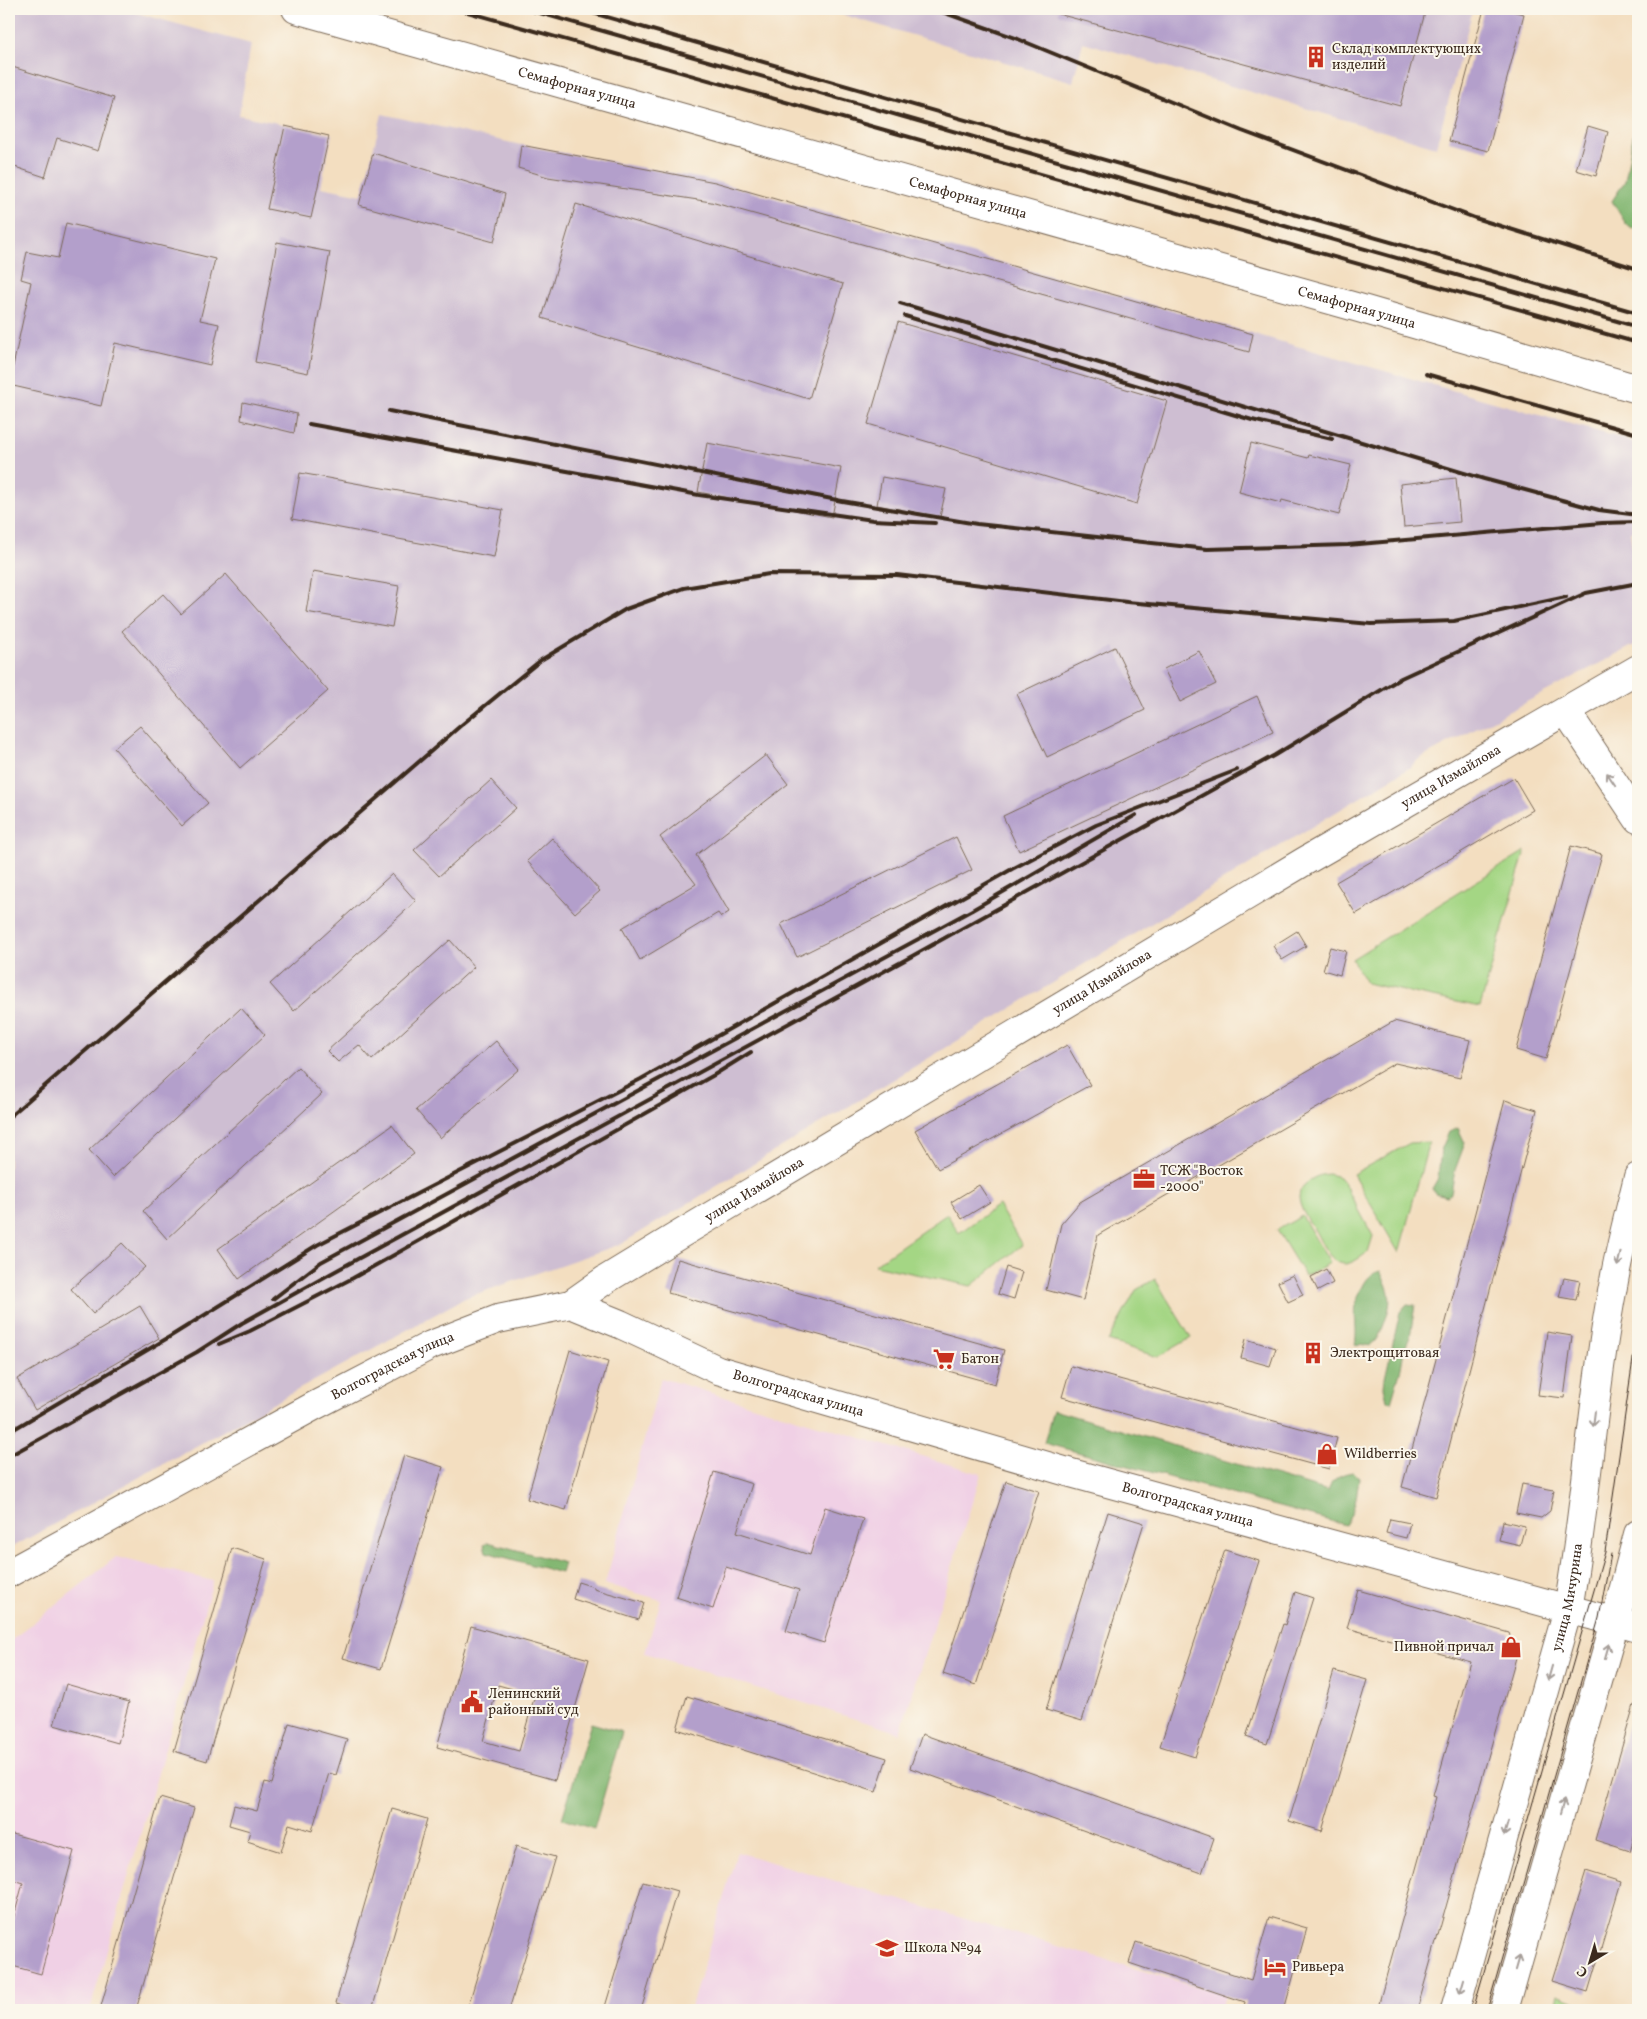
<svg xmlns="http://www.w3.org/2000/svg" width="1647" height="2019" font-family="Vollkorn,serif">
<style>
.built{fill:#f0d0e5}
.industrial{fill:#cebed2}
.green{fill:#a4d684;stroke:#708051}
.forest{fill:#83b772;stroke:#5f7048}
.building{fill:#b39fcb;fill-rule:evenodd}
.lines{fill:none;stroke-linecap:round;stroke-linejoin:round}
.secondary-casing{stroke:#7b6957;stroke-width:30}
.primary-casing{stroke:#7b6957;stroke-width:30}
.highway-casing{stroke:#7b6957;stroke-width:30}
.secondary{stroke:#fff;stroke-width:28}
.primary{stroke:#fff;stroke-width:28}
.highway{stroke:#fff;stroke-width:28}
.tram{stroke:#3b2a1e;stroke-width:1}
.rail{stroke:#3b2a1e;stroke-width:4}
.oneway{stroke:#a79f9a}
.labels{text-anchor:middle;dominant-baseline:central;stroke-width:4;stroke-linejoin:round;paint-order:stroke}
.poi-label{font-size:14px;fill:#3b2a1e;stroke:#fbf7ec;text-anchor:start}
.street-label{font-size:14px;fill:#3b2a1e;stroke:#fbf7ec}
</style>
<rect width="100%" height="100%" fill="#fbf7ec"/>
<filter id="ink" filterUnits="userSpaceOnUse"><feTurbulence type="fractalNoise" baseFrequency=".02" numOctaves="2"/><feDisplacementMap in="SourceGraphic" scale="10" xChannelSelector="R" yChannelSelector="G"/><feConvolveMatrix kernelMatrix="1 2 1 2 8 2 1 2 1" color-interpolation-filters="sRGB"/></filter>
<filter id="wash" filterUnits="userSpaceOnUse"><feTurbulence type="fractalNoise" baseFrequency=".0096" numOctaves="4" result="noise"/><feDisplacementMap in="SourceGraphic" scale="20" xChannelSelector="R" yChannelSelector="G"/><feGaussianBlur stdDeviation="1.12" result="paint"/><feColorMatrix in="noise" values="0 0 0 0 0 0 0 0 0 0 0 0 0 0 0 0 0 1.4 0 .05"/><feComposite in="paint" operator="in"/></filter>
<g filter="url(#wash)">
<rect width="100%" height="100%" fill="#f3dec0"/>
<path class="built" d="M661,1378L981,1474L900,1733L645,1653L661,1600L605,1584Z
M116,1557L213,1581L90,2010H9V1642Z
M737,1852L1225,1995L1221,2010H690Z"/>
<path class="industrial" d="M9,9H122L251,44L239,115L332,134L321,187L362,195L382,114L521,145L715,181L1638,443V531L1630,532L1637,583L1638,643L1419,759L1409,768L621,1244L465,1298L9,1549Z
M823,9H1473L1436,147L1083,42L1073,82Z"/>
<path class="green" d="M1525,851L1480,1007L1366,983L1352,959Z
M1429,1142L1399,1253L1353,1174L1410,1143Z
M1329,1174L1339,1177L1344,1183L1373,1236L1368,1252C1361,1257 1352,1264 1344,1264C1329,1262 1321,1241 1314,1229C1305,1215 1289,1195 1308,1182C1315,1176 1320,1175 1329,1174Z
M998,1205L1022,1245L971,1286L874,1265L947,1214L959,1233Z
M1302,1216L1330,1263L1305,1276L1277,1230Z
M1155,1279L1191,1338L1158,1357L1108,1341L1136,1290Z
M1558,1995L1594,2010H1554Z"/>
<path class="forest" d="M1636,119H1638V228L1632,229L1626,224L1612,201L1625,181Z
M1458,1128L1465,1143L1455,1170L1451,1193L1447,1196L1435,1193L1432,1189L1438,1178L1441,1150L1449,1132Z
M1380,1271C1393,1296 1392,1302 1383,1327C1379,1336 1378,1341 1370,1346L1360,1344L1355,1345C1359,1321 1349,1312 1363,1286C1367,1278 1371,1274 1380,1271Z
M1407,1304L1415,1305L1410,1337L1404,1350L1401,1368L1391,1402L1387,1400L1384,1387L1385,1378L1400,1312Z
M1053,1410L1328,1491C1333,1478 1339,1474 1353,1472L1359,1478C1357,1494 1355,1511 1345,1525L1044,1443Z
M488,1542L564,1563L561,1573L486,1552L484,1544Z
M591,1723L622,1732L594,1829L562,1819Z"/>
<g id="blocks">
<path class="building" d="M1059,9H1426L1400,106L1058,14Z
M1484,9H1502L1524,14L1488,151L1449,141Z
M9,66L114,98L98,151L57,138L45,177L9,165Z
M285,126L329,136L311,218L267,209Z
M1588,126L1608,132L1596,176L1576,170Z
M521,145L715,182L1253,334L1249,352L711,202L548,177L518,168Z
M373,153L505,194L494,242L359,205Z
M576,204L843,284L809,399L542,318Z
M66,223L215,259L200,320L219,324L210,365L115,343L101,406L9,385L31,282L21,279L27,252L58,258Z
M277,242L330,252L308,373L255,362Z
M898,322L1167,401L1137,504L868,424Z
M243,402L297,414L294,433L241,420Z
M707,443L841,468L832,517L698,492Z
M1251,443L1308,458L1309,455L1351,465L1339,515L1282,500L1281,503L1239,492Z
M300,473L503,510L494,557L292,519Z
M882,477L946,489L940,517L877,505Z
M1456,478L1460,522L1404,527L1400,484Z
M313,571L399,586L392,627L306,612Z
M226,574L328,691L240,768L122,631L163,594L181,614Z
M1115,647L1145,710L1047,757L1017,694Z
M1199,651L1216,684L1180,702L1164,669Z
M1257,696L1273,732L1019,851L1003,816Z
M140,726L208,803L182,826L114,748Z
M766,755L788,784L696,855L729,912L721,917L718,913L640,960L622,928L696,884L660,837Z
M1514,778L1533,810L1356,914L1336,882Z
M491,780L516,808L439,876L414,850Z
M956,837L972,870L797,957L781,924Z
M552,838L600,891L575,913L527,861Z
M1571,846L1602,854L1546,1059L1516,1050Z
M392,874L416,901L294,1011L270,984Z
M1297,931L1306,946L1282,960L1273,946Z
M450,940L474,967L372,1060L359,1045L338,1062L327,1051Z
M1330,947L1346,951L1340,975L1323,970Z
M241,1008L265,1035L113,1177L89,1150Z
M1394,1021L1470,1040L1460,1078L1395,1063L1098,1235L1083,1300L1046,1290L1061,1224L1080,1202Z
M496,1041L519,1069L440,1138L416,1110Z
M1067,1045L1090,1085L938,1169L915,1130Z
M298,1067L322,1094L167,1239L143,1211Z
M1505,1100L1537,1110L1436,1497L1402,1487Z
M392,1125L414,1154L239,1279L218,1249Z
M979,1185L990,1202L962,1219L951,1202Z
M122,1243L145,1267L93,1314L71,1289Z
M678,1259L1004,1350L995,1384L668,1293Z
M1006,1267L1022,1272L1014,1299L998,1294Z
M1326,1269L1333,1283L1318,1291L1311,1277Z
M1293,1275L1303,1295L1288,1302L1278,1282Z
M1564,1278L1580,1281L1576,1300L1559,1297Z
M140,1306L159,1338L35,1410L17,1379Z
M1547,1332L1572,1336L1564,1398L1538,1395Z
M1246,1339L1276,1348L1270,1366L1241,1358Z
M570,1350L608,1362L566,1510L527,1499Z
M1071,1366L1337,1438L1329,1469L1062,1397Z
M404,1455L443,1467L381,1669L343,1658Z
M714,1472L752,1484L737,1532L810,1555L825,1507L863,1519L824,1643L786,1631L799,1590L726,1567L713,1609L676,1597Z
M1006,1481L1039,1491L976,1685L943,1674Z
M1522,1484L1554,1490L1550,1511L1541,1518L1516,1513Z
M1108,1512L1144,1523L1082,1721L1046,1710Z
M1390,1519L1410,1523L1406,1538L1386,1533Z
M1503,1521L1525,1526L1520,1545L1499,1540Z
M232,1548L266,1559L207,1761L174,1751Z
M1225,1550L1259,1561L1195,1757L1160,1746Z
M578,1582L594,1587V1589L644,1603L639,1620L573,1599Z
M1358,1590L1509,1633L1517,1654L1417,2010H1377L1436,1797L1433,1796L1471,1662L1347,1628Z
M1295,1592L1313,1598L1267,1744L1246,1737L1283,1624L1285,1625Z
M471,1626L589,1659L555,1780L437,1747ZM498,1685L535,1695L519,1751L483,1741Z
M1334,1671L1367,1680L1322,1831L1289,1821Z
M66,1684L129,1702L118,1743L54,1725Z
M687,1696L887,1758L876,1792L677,1729Z
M1634,1705H1638V1823L1630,1851L1595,1840Z
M289,1723L347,1739L336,1775L329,1773L312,1831L289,1824L281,1852L247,1841L250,1831L229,1825L234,1805L257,1811L265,1782L272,1784Z
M922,1734L1214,1838L1202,1873L910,1768Z
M160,1798L194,1808L136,2010H114L101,2006Z
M392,1809L427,1819L372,2010H360L336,2003Z
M9,1833L74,1851L41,1974L9,1965V1935L23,1883L9,1879Z
M516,1846L555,1857L509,2010H467Z
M1586,1871L1621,1882L1588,1992L1552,1981Z
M643,1881L677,1891L641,2010H604Z
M1269,1917L1307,1928L1284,2010H1258L1244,2006L1245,2002L1129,1963L1136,1942L1251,1980Z"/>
</g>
</g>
<g filter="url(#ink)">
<use href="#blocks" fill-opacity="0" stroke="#7b6957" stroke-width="1"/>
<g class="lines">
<g class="secondary-casing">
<g id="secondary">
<path d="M1566,711L1638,819"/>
<path id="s1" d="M571,1304L605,1280L674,1238L1305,861L1638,669"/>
<path id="s2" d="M9,1573L314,1406L431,1345L498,1319L571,1304L620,1324L718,1370L1071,1473L1638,1628"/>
</g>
</g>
<g class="primary-casing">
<g id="primary">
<path id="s3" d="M1455,2010L1568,1609C1587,1500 1593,1389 1614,1281C1620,1246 1630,1211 1638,1177"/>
<path d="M1504,2010L1615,1622L1638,1534"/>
</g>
</g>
<g class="highway-casing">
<g id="highway">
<path id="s4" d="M296,9L1352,306L1638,389"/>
</g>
</g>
<use href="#secondary" class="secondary"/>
<use href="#primary" class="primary"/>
<use href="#highway" class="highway"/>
<path class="tram" d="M1473,2010L1605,1552L1638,1325
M1487,2010L1599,1618L1611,1554"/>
<path class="rail" d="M457,9L1638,343
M526,9L1638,327
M579,9L1638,313
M934,9L1018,39L1242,131L1475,218L1638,269
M900,303L1484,479L1599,510L1638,515
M905,316L1252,420L1332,439
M1426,374L1638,434
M389,411L842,501L977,524L1207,549L1348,545L1602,523L1638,522
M309,424L699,495L873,520L935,523
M9,1117L459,727L541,660L626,609L684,588L769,574L897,575L1127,602L1371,624L1454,621L1566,597
M273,1299L321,1262L972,910L1136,815
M219,1344L250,1331L353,1278L714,1075L751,1052
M9,1432L171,1336L317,1245L641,1079L1012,869L1096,825L1237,770
M9,1456L197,1352L242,1323L330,1274L914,955L1275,755L1401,678L1586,593L1638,583"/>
</g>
<defs><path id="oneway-shaft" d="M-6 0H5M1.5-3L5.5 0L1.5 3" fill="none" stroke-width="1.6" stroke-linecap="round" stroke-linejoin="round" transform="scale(1.25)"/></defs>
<g class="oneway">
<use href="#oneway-shaft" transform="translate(1611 779) rotate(-124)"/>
<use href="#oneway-shaft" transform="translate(1619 1259) rotate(103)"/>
<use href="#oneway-shaft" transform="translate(1594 1419) rotate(97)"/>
<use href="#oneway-shaft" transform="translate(1607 1651) rotate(-74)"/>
<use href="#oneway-shaft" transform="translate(1550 1673) rotate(106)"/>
<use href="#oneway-shaft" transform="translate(1562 1807) rotate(-74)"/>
<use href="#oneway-shaft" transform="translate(1506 1829) rotate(106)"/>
<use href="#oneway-shaft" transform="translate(1517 1963) rotate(-74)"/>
<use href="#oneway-shaft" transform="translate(1462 1986) rotate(106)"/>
</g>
</g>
<defs>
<g id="building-bare" transform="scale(1.725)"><path d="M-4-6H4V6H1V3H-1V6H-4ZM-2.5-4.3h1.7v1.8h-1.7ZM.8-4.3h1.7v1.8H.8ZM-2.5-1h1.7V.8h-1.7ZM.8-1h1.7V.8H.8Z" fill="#c8321e" stroke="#fbf7ec" stroke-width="2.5" paint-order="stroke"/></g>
<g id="office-bare" transform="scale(1.725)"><path d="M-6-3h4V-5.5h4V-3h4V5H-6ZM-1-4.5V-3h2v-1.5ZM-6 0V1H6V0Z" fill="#c8321e" stroke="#fbf7ec" stroke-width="2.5" paint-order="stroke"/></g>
<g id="supermarket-bare" transform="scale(1.725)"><path d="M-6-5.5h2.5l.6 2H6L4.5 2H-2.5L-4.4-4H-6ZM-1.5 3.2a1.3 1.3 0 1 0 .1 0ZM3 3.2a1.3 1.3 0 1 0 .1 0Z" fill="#c8321e" stroke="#fbf7ec" stroke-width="2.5" paint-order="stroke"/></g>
<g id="shop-bare" transform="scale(1.725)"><path d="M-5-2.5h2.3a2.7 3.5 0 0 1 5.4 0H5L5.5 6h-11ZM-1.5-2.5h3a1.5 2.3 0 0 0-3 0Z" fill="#c8321e" stroke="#fbf7ec" stroke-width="2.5" paint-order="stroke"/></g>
<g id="civic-bare" transform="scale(1.725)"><path d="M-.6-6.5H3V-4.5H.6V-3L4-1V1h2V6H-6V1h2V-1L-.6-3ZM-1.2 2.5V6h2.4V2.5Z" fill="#c8321e" stroke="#fbf7ec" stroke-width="2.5" paint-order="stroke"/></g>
<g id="school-bare" transform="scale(1.725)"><path d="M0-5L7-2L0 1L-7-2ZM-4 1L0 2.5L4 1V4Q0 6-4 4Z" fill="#c8321e" stroke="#fbf7ec" stroke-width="2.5" paint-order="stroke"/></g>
<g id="hotel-bare" transform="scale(1.725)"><path d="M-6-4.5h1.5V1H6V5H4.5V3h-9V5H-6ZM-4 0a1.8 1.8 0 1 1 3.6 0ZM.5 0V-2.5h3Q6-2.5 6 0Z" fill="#c8321e" stroke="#fbf7ec" stroke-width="2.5" paint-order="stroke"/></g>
</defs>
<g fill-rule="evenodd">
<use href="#building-bare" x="1316" y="57"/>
<use href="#office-bare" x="1144" y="1179"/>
<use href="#building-bare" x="1313" y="1353"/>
<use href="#supermarket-bare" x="944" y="1359"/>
<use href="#shop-bare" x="1327" y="1454"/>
<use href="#shop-bare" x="1511" y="1647"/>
<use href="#civic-bare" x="472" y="1702"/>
<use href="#school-bare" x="887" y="1948"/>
<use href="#hotel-bare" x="1275" y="1967"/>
</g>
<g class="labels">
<g class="poi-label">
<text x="1332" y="49">Склад комплектующих<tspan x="1332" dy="16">изделий</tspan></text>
<text x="1160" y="1171">ТСЖ "Восток<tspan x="1160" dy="16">-2000"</tspan></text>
<text x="1330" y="1353">Электрощитовая</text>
<text x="961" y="1359">Батон</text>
<text x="1344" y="1454">Wildberries</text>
<text x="1494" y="1647" text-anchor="end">Пивной причал</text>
<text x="488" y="1694">Ленинский<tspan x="488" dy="16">районный суд</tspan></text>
<text x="904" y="1948">Школа №94</text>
<text x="1292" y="1967">Ривьера</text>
</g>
<g class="street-label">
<text stroke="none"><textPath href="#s4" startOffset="292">Семафорная улица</textPath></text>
<text stroke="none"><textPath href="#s4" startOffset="698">Семафорная улица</textPath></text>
<text stroke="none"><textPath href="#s4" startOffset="1102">Семафорная улица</textPath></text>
<text stroke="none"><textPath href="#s1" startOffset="1026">улица Измайлова</textPath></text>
<text stroke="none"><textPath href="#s1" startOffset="621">улица Измайлова</textPath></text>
<text stroke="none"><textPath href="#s1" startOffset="216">улица Измайлова</textPath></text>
<text stroke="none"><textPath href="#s2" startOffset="436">Волгоградская улица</textPath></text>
<text stroke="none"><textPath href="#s2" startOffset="871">Волгоградская улица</textPath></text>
<text stroke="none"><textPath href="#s2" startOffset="1276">Волгоградская улица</textPath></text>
<text stroke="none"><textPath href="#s3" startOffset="428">улица Мичурина</textPath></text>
</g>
</g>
<rect width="1647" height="2019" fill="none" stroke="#fbf7ec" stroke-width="30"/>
<g transform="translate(1590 1962) rotate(218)" stroke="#fbf7ec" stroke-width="4" paint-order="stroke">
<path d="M0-4L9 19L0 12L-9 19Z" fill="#3b2a1e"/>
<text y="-8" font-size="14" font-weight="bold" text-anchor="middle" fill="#3b2a1e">С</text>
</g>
</svg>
